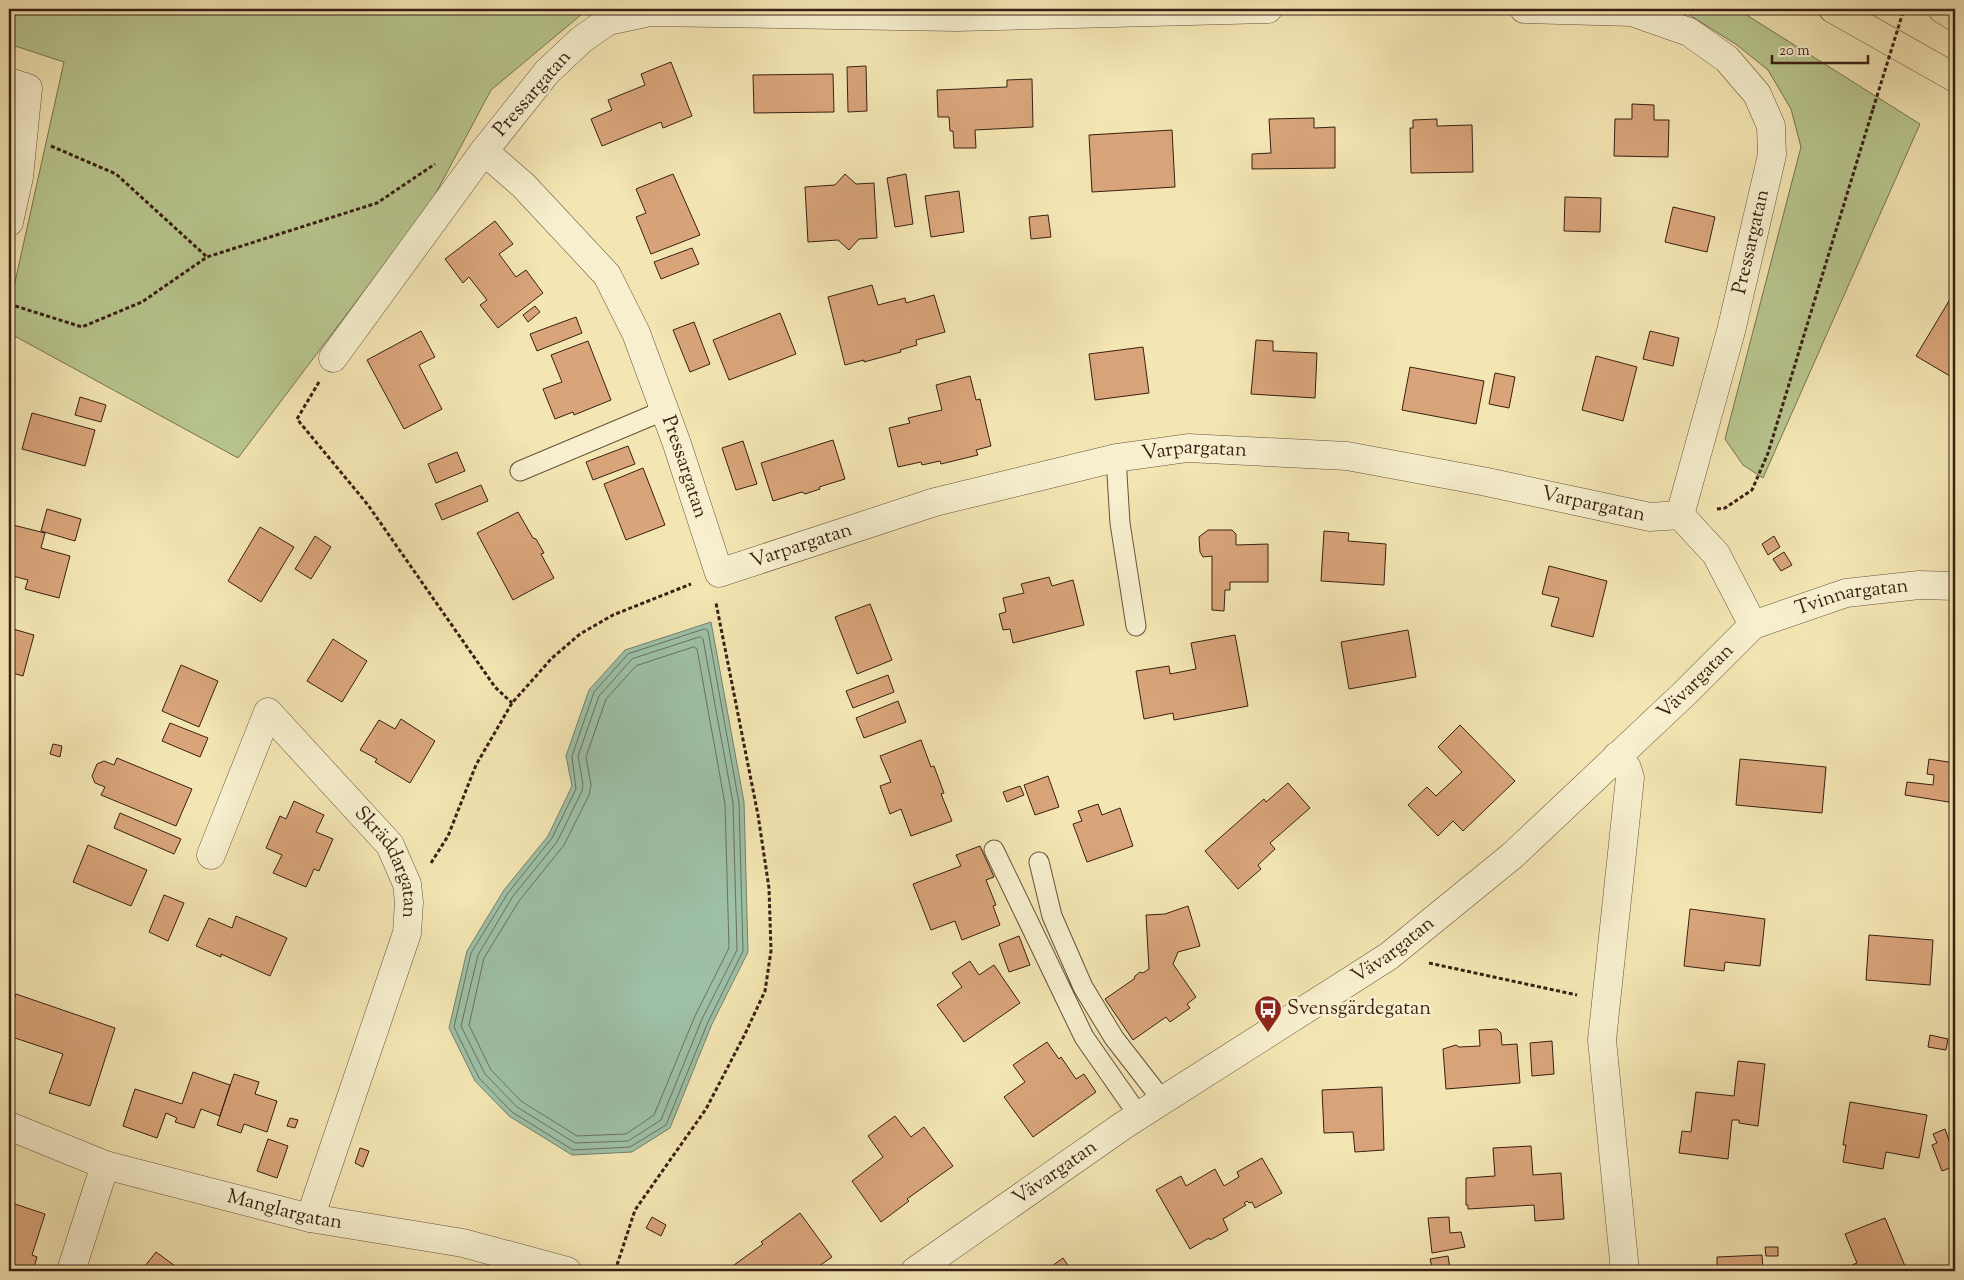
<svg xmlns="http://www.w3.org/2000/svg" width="1964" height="1280" font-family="'Sorts Mill Goudy',serif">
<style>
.green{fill:#b8c68f;stroke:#787251}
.water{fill:#9dc0a7;stroke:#75806c}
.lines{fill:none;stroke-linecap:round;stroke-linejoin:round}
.shore{stroke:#6b705d;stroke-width:1}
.building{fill:#d9a47a;stroke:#391f13}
.service-casing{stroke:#68513b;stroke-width:21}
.minor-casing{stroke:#68513b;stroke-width:29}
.motorway-casing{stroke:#391f13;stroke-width:29}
.path{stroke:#391f13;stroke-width:3;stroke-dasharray:4 2.5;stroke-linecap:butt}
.service{stroke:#f7efce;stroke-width:19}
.minor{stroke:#f7efce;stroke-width:28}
.motorway{stroke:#f3e6b3;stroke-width:28}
.path-bridge{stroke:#391f13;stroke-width:3;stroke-dasharray:4 2.5;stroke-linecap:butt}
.labels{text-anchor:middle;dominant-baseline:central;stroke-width:5;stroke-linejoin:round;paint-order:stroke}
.street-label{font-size:20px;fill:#391f13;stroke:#f7efce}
.poi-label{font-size:20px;fill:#391f13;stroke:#f7efce;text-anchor:start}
</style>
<rect width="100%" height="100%" fill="#f3e6b3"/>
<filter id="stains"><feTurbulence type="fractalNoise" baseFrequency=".004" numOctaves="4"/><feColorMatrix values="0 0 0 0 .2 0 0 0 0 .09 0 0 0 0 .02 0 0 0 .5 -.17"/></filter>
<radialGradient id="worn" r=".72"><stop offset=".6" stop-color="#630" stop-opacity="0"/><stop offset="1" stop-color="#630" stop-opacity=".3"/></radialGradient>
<path class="green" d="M9,9H588L491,90L430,204L238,458L9,333V309L64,62L9,44Z
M1680,9H1737L1920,124L1763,478L1743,465L1725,439L1801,147L1791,109L1768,70L1737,45Z"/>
<path class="water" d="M711,622L744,802L748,952L712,1024L670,1128L632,1152L572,1155L509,1116L475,1081L449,1028L467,951L504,890L548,836L572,786L566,756L589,690L625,650Z"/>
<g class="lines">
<path class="shore" d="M705,629L708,631L739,803L743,951L708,1022L666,1125L630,1147L573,1150L512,1112L479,1078L454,1027L471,953L508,893L552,838L576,789L572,756L594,692L628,654Z
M700,637L703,639L733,803L737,950L702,1019L661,1120L628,1141L575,1143L517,1107L485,1074L461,1026L478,955L513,896L557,842L582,791L583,784L578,756L599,696L632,659Z
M694,647L697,649L725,804L729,948L695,1016L654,1115L626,1134L577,1136L521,1101L491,1070L469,1025L484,958L519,901L564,845L589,795L591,785L586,757L606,699L636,666Z"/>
</g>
<path class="building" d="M671,62L692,116L663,128L661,122L602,146L591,119L612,110L608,100L645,85L641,74Z
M866,66L867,111L848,112L847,67Z
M833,74L834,112L754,113L753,75Z
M1032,79L1033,127L975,130L976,148H954L953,131H950L949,117H938L937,90L1007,87V80Z
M1632,104L1654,105V120H1669L1668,157L1614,156L1615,119H1632Z
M1314,118V128L1335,127V168L1252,169V154L1271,153L1269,119Z
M1437,119V126L1472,125L1473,172L1411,173L1410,128H1413V120Z
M1172,130L1175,187L1092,192L1089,135Z
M673,174L700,235L651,254L636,217L646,213L636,189Z
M845,174L856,184L874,183L877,238L859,239L849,250L838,240L808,242L805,187L835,185Z
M906,174L913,224L895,227L887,178Z
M959,191L964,232L931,237L925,196Z
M1565,197L1601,198L1600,232L1564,231Z
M1673,207L1715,217L1707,252L1665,242Z
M1048,215L1051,237L1031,239L1029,217Z
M495,221L513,244L499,254L516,277L526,270L543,293L498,328L480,305L487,300L469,277L463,283L445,259Z
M692,248L699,264L661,279L654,262Z
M872,285L878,305L905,298L906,303L934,295L945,332L916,340L917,345L900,350L901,352L864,362V360L845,365L828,297Z
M1955,291V379L1916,356Z
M535,306L540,312L528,322L523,315Z
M780,313L796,354L729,380L713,340Z
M576,317L582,333L537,351L530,334Z
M694,322L710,364L690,372L673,330Z
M421,331L435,357L419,365L442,409L404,429L367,360Z
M1650,331L1679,338L1673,366L1643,359Z
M1256,340L1273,341V351L1317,353L1315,398L1251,394Z
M588,341L611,400L574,415L573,412L555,419L543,389L562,382L551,355Z
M1143,347L1149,393L1095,400L1089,354Z
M1596,356L1637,367L1623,421L1582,410Z
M1410,367L1484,381L1476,424L1402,410Z
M1495,373L1515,377L1509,408L1489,404Z
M970,376L976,400L980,399L991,446L976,450L978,455L941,464L940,461L922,465L921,462L898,467L889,428L910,423L908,418L942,410L936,385Z
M80,397L106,405L101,422L75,415Z
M32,413L95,430L85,466L22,449Z
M833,440L845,479L819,487L820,489L805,494L802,492L773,501L761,463Z
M743,441L757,484L736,490L722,448Z
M628,446L635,464L593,480L586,462Z
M457,452L465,471L436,483L428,464Z
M643,468L665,525L626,540L604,484Z
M481,485L488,501L442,520L435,504Z
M47,509L81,519L75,541L41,531Z
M518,512L533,538L536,539L544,553L541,554L554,578L513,600L477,533Z
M9,524L45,533L41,548L70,556L59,598L25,589L28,580L9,575Z
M260,527L294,547L261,602L228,581Z
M1208,530H1232L1236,534V545L1268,544V582H1230V590H1225L1224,611L1212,610V556L1203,557L1200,552L1199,537Z
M1324,531L1349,533L1348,541L1386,544L1384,585L1321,581Z
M315,536L331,547L311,579L295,569Z
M1774,536L1780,547L1768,555L1762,544Z
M1784,552L1792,565L1781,571L1773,559Z
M1549,566L1607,581L1593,637L1551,626L1559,598L1542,594Z
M1049,577L1052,586L1073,580L1084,625L1013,643L1010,629L1003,630L999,614L1006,612L1003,598L1024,593L1021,584Z
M870,604L892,660L857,674L835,617Z
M9,625L14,626L13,629L34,635L23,676L9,672Z
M1408,630L1416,677L1349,689L1341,642Z
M1235,635L1248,706L1174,720L1173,713L1144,719L1136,671L1169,666L1170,674L1196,669L1191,643Z
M333,639L367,661L342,702L307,681Z
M181,665L218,681L199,727L162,711Z
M888,675L894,692L853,708L846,691Z
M898,701L906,722L864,738L856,718Z
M401,719L435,741L410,783L375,762L377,759L360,750L379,720L395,729Z
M170,723L208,738L200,757L162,741Z
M1460,725L1515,781L1463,831L1453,821L1438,836L1408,805L1427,787L1436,796L1462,772L1438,747Z
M921,740L931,767L934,766L944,793L941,794L952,821L911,836L901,809L890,814L880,786L891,782L880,756Z
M53,744L62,746L60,757L50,754Z
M117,758L192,789L176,826L101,795L105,787L95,783L92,776L97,764L104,761L114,765Z
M1740,759L1826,767L1822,813L1736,805Z
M1929,759L1955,763V803L1905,795L1907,782L1933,785L1934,775L1927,774Z
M1048,776L1059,807L1035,815L1024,785Z
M1288,783L1310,808L1270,843L1275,849L1258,865L1261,869L1238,889L1205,851L1264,799L1266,802Z
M1020,786L1024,795L1007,802L1003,792Z
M294,801L324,815L316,832L333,839L319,871L314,869L306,887L273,873L282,855L266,848L280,816L286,819Z
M1098,804L1102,815L1120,808L1133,846L1087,862L1073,824L1082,821L1078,811Z
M120,813L181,839L174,854L114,828Z
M88,845L147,870L131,906L73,882Z
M980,846L994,877L986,880L996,905L993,906L1000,925L962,940L955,921L931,930L913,884L961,866L956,855Z
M164,895L184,903L168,941L149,932Z
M1188,906L1200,946L1178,952L1173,964L1196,997L1187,1004L1190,1008L1170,1022L1166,1017L1133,1040L1105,999L1134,979L1135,976L1140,972L1143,973L1149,969L1146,915L1165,914Z
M1690,909L1765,919L1760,966L1725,962L1724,971L1684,966Z
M236,916L287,938L270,976L221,954V957L196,946L209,918L232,928Z
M1869,935L1933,940L1930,985L1866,980Z
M1019,936L1030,965L1009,972L999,944Z
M970,961L979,975L994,965L1020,1003L964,1042L937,1005L962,987L952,973Z
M16,994L115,1028L90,1106L49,1093L63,1054L9,1036V1014Z
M1497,1029L1501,1033L1502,1045L1517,1044L1520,1083L1446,1089L1443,1049L1456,1045L1459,1047L1480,1046L1479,1030Z
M1930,1035L1948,1039L1946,1050L1928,1047Z
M1552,1041L1554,1074L1532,1076L1530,1043Z
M1047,1042L1059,1059L1061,1057L1076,1079L1084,1074L1096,1092L1033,1137L1004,1097L1025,1082L1013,1065Z
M1738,1061L1765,1064L1758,1126L1739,1123V1120H1732L1728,1159L1679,1153L1682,1131L1691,1132L1696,1092L1734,1096Z
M193,1072L230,1085L220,1116L201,1109L194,1128L175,1122L177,1118L166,1113L157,1138L123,1126L135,1089L182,1104Z
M234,1074L259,1082L255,1094L277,1101L267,1132L244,1124L241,1133L217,1125Z
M1382,1087L1384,1150L1355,1152L1353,1132L1324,1133L1322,1090Z
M1850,1102L1927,1115L1919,1158L1886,1152L1883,1169L1843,1162L1846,1145H1843Z
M895,1116L911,1137L924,1127L953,1166L907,1199L909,1201L881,1222L852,1181L883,1157L868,1136Z
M290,1118L298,1120L295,1128L287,1126Z
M1945,1129L1955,1157V1166L1942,1171L1932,1145L1937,1143L1933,1134Z
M268,1139L288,1146L277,1178L257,1171Z
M1531,1146L1533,1175L1561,1173L1564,1219L1535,1221L1534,1205L1468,1209V1205H1466V1178L1495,1176L1493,1148Z
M360,1148L369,1151L363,1167L355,1163Z
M1262,1158L1282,1193L1255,1208L1252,1202L1249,1203L1247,1201L1244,1203L1246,1205L1223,1219L1228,1230L1210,1240L1209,1238L1190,1249L1156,1190L1181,1176L1186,1186L1215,1169L1224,1186L1239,1177L1237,1172Z
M9,1202L45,1214L32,1255L37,1257L33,1271H9Z
M800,1213L832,1257L812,1271H738L734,1265L763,1244L761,1242Z
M652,1217L666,1225L661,1236L646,1228Z
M1449,1217L1450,1233L1461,1232L1465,1247L1432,1253L1428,1218Z
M1885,1218L1907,1271H1854L1852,1265L1857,1263L1845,1234Z
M1765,1247H1778V1256H1766Z
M156,1252L182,1271H141Z
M1762,1255L1763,1271H1717V1257Z
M1448,1256L1450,1268L1433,1271L1430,1259Z
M1063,1258L1072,1271H1045Z"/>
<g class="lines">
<g class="service-casing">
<path id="service" d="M1116,458L1120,523L1136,626
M520,471L665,410
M994,850L1084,1037L1139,1116
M1039,862L1052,916L1083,987L1114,1038L1163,1101"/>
</g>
<g class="minor-casing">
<g id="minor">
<path id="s1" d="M1268,9L957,17L650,12L608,21L581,40L547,72L484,151L524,186L607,275L636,333L677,444L719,573L935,502L1116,458L1188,448L1347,456L1482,481L1650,517L1680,515"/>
<path d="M1524,9L1632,12L1689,32L1727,59L1757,94L1771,126L1772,155L1731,331L1680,515"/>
<path d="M9,82L28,88L19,177L9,222"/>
<path d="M333,358L484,151"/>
<path d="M1680,515L1716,554L1753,625"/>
<path d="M1617,756L1627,768L1630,778L1602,1040L1625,1271"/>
<path id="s2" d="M211,855L268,712L390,845L407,884L409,902L407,933L310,1218"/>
<path id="s3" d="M9,1126L105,1165L310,1218L463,1243L567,1271"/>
<path d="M71,1271L105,1165"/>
<path id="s4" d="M915,1271L1124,1125L1389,956L1513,855L1685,693L1753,625L1846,593L1919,585L1955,586"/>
</g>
</g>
<g class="motorway-casing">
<path id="motorway" d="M1833,9L1955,78
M1942,9L1955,17"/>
</g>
<path class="path" d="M51,146L116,174L207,257
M9,304L82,327L142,302L207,257L377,203L435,164
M319,382L297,419L368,505L495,687L512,703
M1717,509L1725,508L1752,490L1768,453L1873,109
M431,863L448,836L476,765L512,703L552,658L580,634L613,615L691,584
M1429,963L1577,995
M615,1271L635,1210L706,1109L745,1034L765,991L771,951L769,888L758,815L716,603"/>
<use href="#service" class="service"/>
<use href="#minor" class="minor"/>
<use href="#motorway" class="motorway"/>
<path class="path-bridge" d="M1873,109L1904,9"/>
</g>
<defs>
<g id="bus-pin" transform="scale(1.4375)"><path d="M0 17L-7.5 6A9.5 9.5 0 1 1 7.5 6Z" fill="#8f2418" stroke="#f7efce"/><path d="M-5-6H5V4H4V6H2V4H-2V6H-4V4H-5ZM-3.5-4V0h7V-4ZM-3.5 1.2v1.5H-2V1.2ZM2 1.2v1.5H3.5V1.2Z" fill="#fff"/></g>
</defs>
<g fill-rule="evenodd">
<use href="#bus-pin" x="1268" y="1009"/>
</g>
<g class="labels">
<g class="street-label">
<text transform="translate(533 94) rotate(-49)">Pressargatan</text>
<text transform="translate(1752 242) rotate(-77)">Pressargatan</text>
<text stroke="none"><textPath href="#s1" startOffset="1828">Varpargatan</textPath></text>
<text stroke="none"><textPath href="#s1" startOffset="1224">Pressargatan</textPath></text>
<text stroke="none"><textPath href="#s1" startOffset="2232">Varpargatan</textPath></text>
<text stroke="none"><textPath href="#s1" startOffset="1422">Varpargatan</textPath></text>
<text stroke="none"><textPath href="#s4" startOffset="1165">Tvinnargatan</textPath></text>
<text stroke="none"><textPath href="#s4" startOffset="981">Vävargatan</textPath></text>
<text stroke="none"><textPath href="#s2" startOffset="349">Skräddargatan</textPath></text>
<text stroke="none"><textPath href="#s4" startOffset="576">Vävargatan</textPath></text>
<text stroke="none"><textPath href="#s4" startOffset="171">Vävargatan</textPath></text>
<text stroke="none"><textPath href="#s3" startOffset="289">Manglargatan</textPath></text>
</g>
<g class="poi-label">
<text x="1287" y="1009">Svensgärdegatan</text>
</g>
</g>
<rect width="1964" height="1280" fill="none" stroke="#f3e6b3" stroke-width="30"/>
<rect x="10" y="10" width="1944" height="1260" fill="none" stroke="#391f13" stroke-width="2.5"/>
<rect x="15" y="15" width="1934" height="1250" fill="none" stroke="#391f13"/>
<path d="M1772 55v8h96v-8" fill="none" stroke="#391f13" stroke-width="2.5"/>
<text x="1779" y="55" font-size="15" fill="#391f13" stroke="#f7efce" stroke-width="4" paint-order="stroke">20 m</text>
<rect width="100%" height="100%" filter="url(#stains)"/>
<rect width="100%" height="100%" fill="url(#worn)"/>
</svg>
